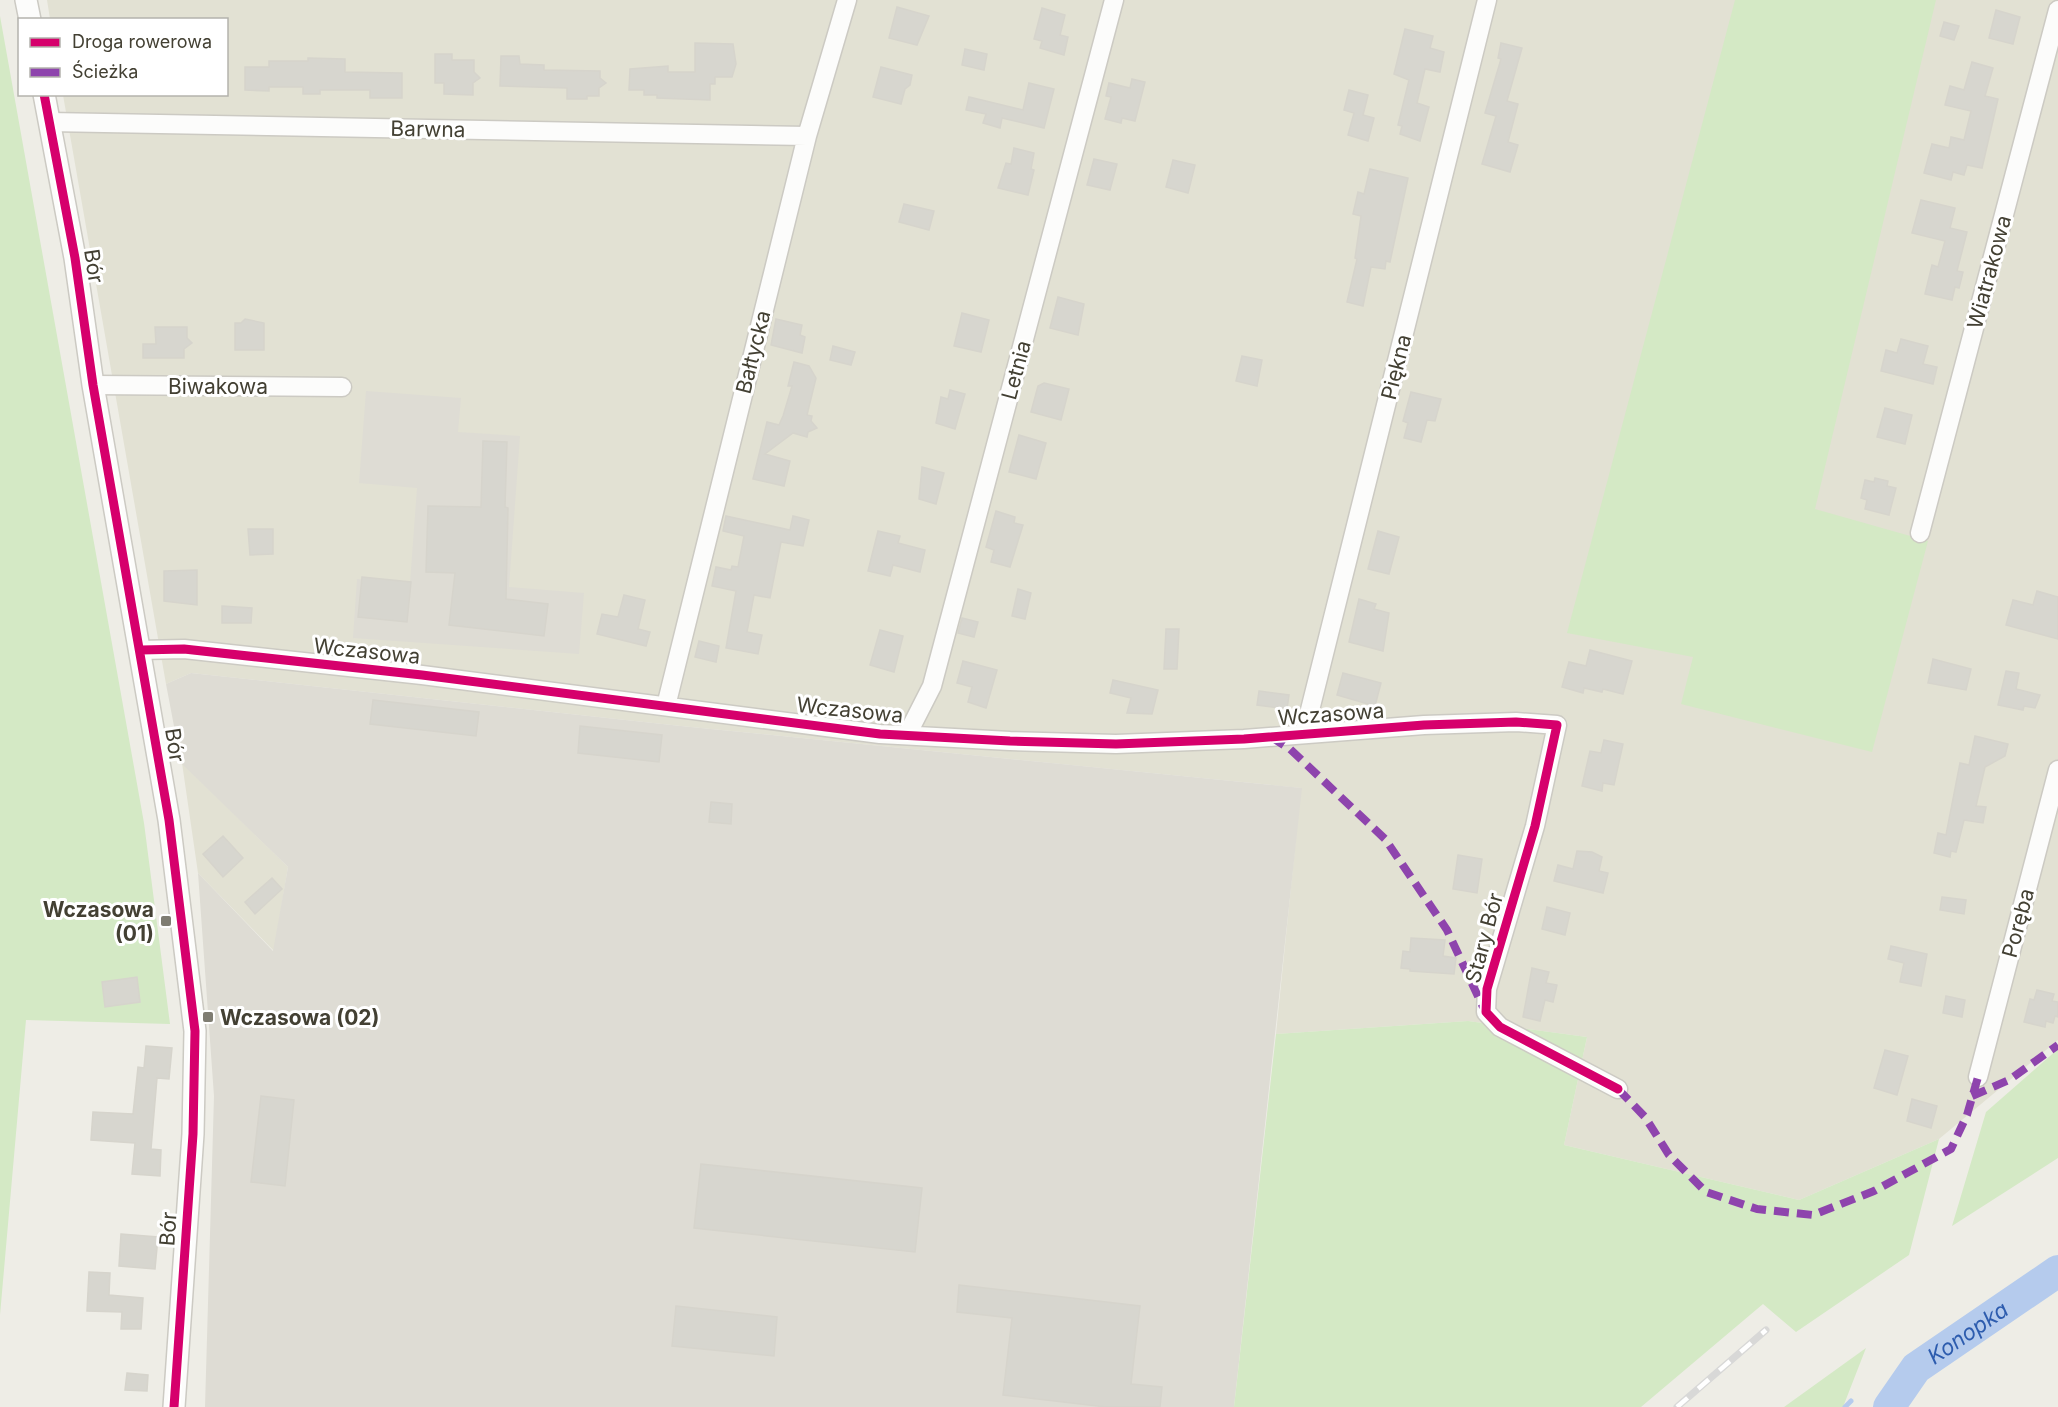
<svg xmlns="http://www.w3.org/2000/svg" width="2058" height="1407" font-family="Inter,sans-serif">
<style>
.residential{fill:#e2e1d3}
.industrial{fill:#dedcd4}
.green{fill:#d4e9c5}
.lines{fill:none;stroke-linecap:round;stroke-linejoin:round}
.stream{stroke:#b5cbed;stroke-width:5}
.river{stroke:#b5cbed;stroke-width:32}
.building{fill:#d7d6cf;stroke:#d6d4cc;stroke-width:1.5}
.minor-casing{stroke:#cccac3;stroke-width:21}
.tertiary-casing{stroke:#cccac3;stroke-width:24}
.minor{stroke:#fcfcfb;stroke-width:18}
.tertiary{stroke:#fcfcfb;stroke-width:21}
.rail-casing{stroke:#d8d8d7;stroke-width:7}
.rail{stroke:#fff;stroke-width:4.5;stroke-dasharray:14;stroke-linecap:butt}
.quiet{stroke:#8e44ad;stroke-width:8;stroke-dasharray:15 8;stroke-linecap:butt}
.cycleway-casing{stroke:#fff;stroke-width:13}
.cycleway{stroke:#d6006c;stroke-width:9}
.poi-dot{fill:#7f7d72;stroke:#fff;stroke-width:2}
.labels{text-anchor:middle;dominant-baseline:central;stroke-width:6;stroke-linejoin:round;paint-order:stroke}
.street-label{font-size:21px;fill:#434033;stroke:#fff}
.poi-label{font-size:21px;font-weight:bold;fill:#434033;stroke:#fff;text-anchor:end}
.water-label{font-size:22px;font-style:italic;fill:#2d5cae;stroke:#fff}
</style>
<rect width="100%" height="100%" fill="#eeede6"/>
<path class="residential" d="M47,0H2058V1040L1939,1139L1799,1200L1564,1145L1587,1037L1468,1021L1276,1034L1301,788L681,726L191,673L166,684L63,95L226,94V20L50,19Z
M182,763L288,867L274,951L198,873Z"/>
<path class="industrial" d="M366,391L461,398L458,432L520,436L509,587L584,593L579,654L353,638L357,579L410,583L417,488L359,483Z
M191,673L681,726L1302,788L1234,1407H205L214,1096L198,873L273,951L288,867L181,763L166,684Z"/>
<path class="green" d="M1735,0H1936L1815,509L1928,541L1872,752L1681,704L1693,657L1567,633Z
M0,16L144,823L170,1024L26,1020L0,1315Z
M1468,1021L1587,1037L1564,1145L1799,1200L1939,1139L1909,1255L1796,1332L1763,1304L1641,1407H1234L1276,1034Z
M2058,1049V1158L1952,1226L1986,1112Z
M1866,1348L1843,1407H1784Z"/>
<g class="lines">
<path class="stream" d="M1845,1407L1851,1401"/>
<path class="river" id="s1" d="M1889,1407L1916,1368L2058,1271"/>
</g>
<path class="building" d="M897,7L929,16L917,45L889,38Z
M1042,8L1065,15L1060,35L1068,37L1064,55L1040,48L1042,41L1034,39Z
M1996,10L2020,17L2013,44L1989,38Z
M1944,22L1959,26L1954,40L1940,36Z
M1405,29L1433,36L1430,48L1444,52L1440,72L1425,69L1417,103L1429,107L1420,141L1400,134L1402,126L1398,125L1409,80L1394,74Z
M695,43L733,44L736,64L732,77H715V84H710V100L657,98V95H644V90H629L630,69L668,66V72H695Z
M1501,43L1522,48L1507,101L1518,104L1508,142L1518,145L1510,172L1482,164L1496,116L1485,113L1501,59L1498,58Z
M965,49L987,54L984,70L962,65Z
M435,54H452V60H474V72L480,78L473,83V95L444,94V83H435Z
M501,56H519L520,64L544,65V70L600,71V78L606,83L599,88V96H587V99H567V88L500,86Z
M308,58L345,59V72L402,73V98H370V90H320V94H303V87H269V91L245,90V67H269V61H308Z
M1972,62L1993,68L1985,96L1998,99L1982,168L1967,165L1964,175L1953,172L1951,180L1924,173L1932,144L1949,148L1951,137L1964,140L1971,111L1945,105L1950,86L1964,90Z
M881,67L912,75L910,85L905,89L901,104L873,97Z
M1132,79L1145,82L1135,121L1122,118L1121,123L1105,119L1111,97L1106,96L1109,83L1130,88Z
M1029,83L1054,89L1044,128L1002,118L1000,128L983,123L986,114L966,110L969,97L1023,110Z
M1349,90L1368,95L1363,115L1374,118L1368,141L1348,135L1354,113L1344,110Z
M1014,148L1034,153L1031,169L1034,170L1028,195L998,188L1006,163L1011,164Z
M1094,159L1117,164L1110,190L1087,185Z
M1173,160L1195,165L1188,193L1166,187Z
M1370,169L1408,178L1390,262L1386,261L1385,269L1371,267L1363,306L1347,302L1357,259L1355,258L1361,216L1353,214L1358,192L1364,194Z
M1921,200L1955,208L1950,228L1967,232L1957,271L1963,272L1959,288L1955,287L1952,300L1925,294L1932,265L1938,267L1945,241L1912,233Z
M904,204L934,211L929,230L899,222Z
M1058,297L1084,304L1078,335L1050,328Z
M962,313L989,320L981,352L954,346Z
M245,319L264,323V350H235V323H241Z
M776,319L802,325L800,335L805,337L802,353L771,345Z
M155,327H187V338L192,343L184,349V358H143V344H156Z
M1901,339L1928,346L1923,364L1937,367L1933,384L1881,371L1886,350L1897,353Z
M833,346L855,352L851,365L830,360Z
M1242,356L1262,360L1257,386L1236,381Z
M794,362L809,366L816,378L807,415L812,416L811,421L817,428L808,432L807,437L793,433L765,454L790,461L784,486L753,479L767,422L779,425L783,416L792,386H788Z
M1044,383L1069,389L1061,420L1031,412L1038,386Z
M950,390L965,394L955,429L936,423L941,397L948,399Z
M1411,392L1441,399L1435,421L1427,420L1421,442L1404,438L1408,423L1403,421Z
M1885,408L1912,415L1905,444L1877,437Z
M1019,435L1046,443L1036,479L1009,472Z
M483,441L507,442L505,507L508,508L506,599L548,604L544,636L449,625L455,573L426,572L428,506L481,507Z
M922,467L944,473L936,504L919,499Z
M1875,478L1888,481L1887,486L1896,488L1889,515L1865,509L1867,500L1861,498L1865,480L1874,482Z
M996,511L1015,517L1014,523L1023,525L1010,567L991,562L994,550L986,547Z
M726,516L790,530L793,516L809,520L803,546L781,542L770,598L754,595L747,632L762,635L758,654L726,648L736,591L712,586L716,567L731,570L732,566L738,567L744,536L723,531Z
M248,529H273V554L250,555Z
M878,531L900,536L898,543L925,550L920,572L893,565L890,576L868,571Z
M1378,531L1399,537L1389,574L1368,569Z
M197,570V605L164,601V571Z
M362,577L411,582L407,622L358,617Z
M1018,589L1031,593L1025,619L1012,616Z
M2037,591L2058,597V639L2006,625L2013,600L2033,605Z
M624,595L645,600L638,629L650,632L646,646L597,634L602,614L618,617Z
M1359,599L1376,604L1374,609L1389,613L1383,651L1349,642Z
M222,606L252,608L251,623H222Z
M962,618L978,622L974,637L958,633Z
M1166,629H1179L1177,669H1164Z
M880,630L903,636L894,672L870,665Z
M699,641L719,646L716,662L695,657Z
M1590,650L1632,661L1623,694L1603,689L1602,692L1584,688L1583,693L1562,687L1569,662L1586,666Z
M1933,659L1971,669L1966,690L1928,683Z
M963,661L997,670L986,708L968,702L972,687L957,683Z
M2006,671L2019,673L2016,689L2040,695L2035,708L2024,706L2023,710L1998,705Z
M1343,673L1381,683L1375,706L1337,695Z
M1113,680L1158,690L1152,714L1127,713L1131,698L1110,693Z
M1259,691L1289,695L1287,709L1257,705Z
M373,700L479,712L476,736L370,724Z
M580,726L662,735L659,762L578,753Z
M1975,736L2008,744L2005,756L1985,767L1976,806L1986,807L1983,823L1964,820L1956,852L1951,851L1950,857L1934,853L1938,833L1946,835L1960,763L1969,765Z
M1604,740L1623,744L1614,785L1603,783L1602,791L1582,786L1590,751L1601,753Z
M711,802L732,804L731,824L709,822Z
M223,836L243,858L223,877L203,854Z
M1577,851L1592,852L1602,857L1599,871L1608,873L1603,893L1554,881L1558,865L1573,869Z
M1458,855L1482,859L1477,893L1453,889Z
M272,878L282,889L255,914L245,902Z
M1942,897L1966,900L1964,914L1940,910Z
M1547,907L1570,913L1565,935L1542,929Z
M1411,938L1445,940L1443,956L1456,958L1454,974L1410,971V969L1401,968L1403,951L1410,952Z
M1891,946L1927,954L1921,986L1900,982L1904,963L1888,959Z
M1532,968L1549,972L1546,983L1557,985L1553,1002L1545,1000L1540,1021L1523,1017Z
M137,977L140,1002L105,1007L102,982Z
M2037,990L2054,994L2052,1001L2058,1002V1017L2055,1016L2053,1023L2046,1021L2045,1027L2024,1022L2030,999L2034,1000Z
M1946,996L1965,1000L1962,1017L1943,1013Z
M146,1046L172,1048L169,1079L157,1078L151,1149L161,1150L160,1176L132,1174L135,1143L91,1140L93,1112L133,1114L138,1067L144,1068Z
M1885,1050L1908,1056L1897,1095L1874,1088Z
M261,1096L294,1100L285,1186L251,1182Z
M1912,1099L1937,1106L1931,1128L1907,1121Z
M701,1164L922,1188L915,1252L694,1228Z
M121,1234L158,1237L155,1269L119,1266Z
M89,1272L110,1273L109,1295L143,1298L141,1329H121L122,1312L87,1311Z
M959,1285L1140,1306L1131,1384L1162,1387L1160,1407H1106L1003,1395L1012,1318L957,1312Z
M676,1306L777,1317L774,1356L672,1346Z
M127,1373L148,1375L147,1391L125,1390Z"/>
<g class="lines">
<g class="minor-casing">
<path id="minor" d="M49,122L807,136
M93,385L342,387
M1920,533L2058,10
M141,650L184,649L422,675L880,734L1010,741L1116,744L1244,739L1424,725L1516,722L1557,725L1535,826L1487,989L1486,1012L1500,1027L1618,1089
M666,706L807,136L847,0
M1304,734L1487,0
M907,735L932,686L1114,0
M1978,1077L2058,770"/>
</g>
<g class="tertiary-casing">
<path id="tertiary" d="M26,0L30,20
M44,94L75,258L93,385L169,820L195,1031L193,1134L174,1407"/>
</g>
<use href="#minor" class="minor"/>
<use href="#tertiary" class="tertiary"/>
<g class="rail-casing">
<path id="rail" d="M1677,1407L1766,1330"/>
</g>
<use href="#rail" class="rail"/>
<path class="quiet" d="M1271,737L1290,749L1385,839L1447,930L1483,1007
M1618,1089L1645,1117L1669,1155L1706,1192L1757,1209L1813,1215L1874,1191L1951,1149L1967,1115L1978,1077
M1972,1096L2009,1080L2058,1045"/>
<g class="cycleway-casing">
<path id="cycleway" d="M44,94L75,258L93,385L169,820L195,1031L193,1134L174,1407
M141,650L184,649L422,675L880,734L1010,741L1116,744L1244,739L1424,725L1516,722L1557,725L1535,826L1487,989L1486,1012L1500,1027L1618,1089"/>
</g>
<use href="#cycleway" class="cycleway"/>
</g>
<g class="poi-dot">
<rect x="160" y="915" width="12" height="12" rx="3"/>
<rect x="202" y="1011" width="12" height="12" rx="3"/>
</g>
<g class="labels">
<g class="street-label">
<text transform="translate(428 129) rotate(1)">Barwna</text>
<text transform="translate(94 266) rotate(81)">Bór</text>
<text transform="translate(1989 272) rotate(-75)">Wiatrakowa</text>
<text transform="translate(753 352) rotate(-76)">Bałtycka</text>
<text transform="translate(1396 367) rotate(-76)">Piękna</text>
<text transform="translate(1016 370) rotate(-75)">Letnia</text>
<text x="218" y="386">Biwakowa</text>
<text transform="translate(367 651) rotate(6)">Wczasowa</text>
<text transform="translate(850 710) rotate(6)">Wczasowa</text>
<text transform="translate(1331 714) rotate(-4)">Wczasowa</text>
<text transform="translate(175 745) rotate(81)">Bór</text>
<text transform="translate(2018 923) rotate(-75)">Poręba</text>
<text transform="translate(1484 938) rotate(-75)">Stary Bór</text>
<text transform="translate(168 1229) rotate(-86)">Bór</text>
</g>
<g class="poi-label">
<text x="154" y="909">Wczasowa<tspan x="154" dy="24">(01)</tspan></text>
<text x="220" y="1017" text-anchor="start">Wczasowa (02)</text>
</g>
<g class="water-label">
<text stroke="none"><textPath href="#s1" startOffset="110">Konopka</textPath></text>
</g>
</g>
<rect x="18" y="18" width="210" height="78" fill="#ffffff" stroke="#b4b3ad" stroke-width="1.5"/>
<rect x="30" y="38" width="30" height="9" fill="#d6006c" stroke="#b4b3ad" stroke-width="1.5"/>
<text x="72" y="48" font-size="18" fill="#434033">Droga rowerowa</text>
<rect x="30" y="68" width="30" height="9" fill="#8e44ad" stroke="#b4b3ad" stroke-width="1.5"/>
<text x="72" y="78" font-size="18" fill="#434033">Ścieżka</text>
</svg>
